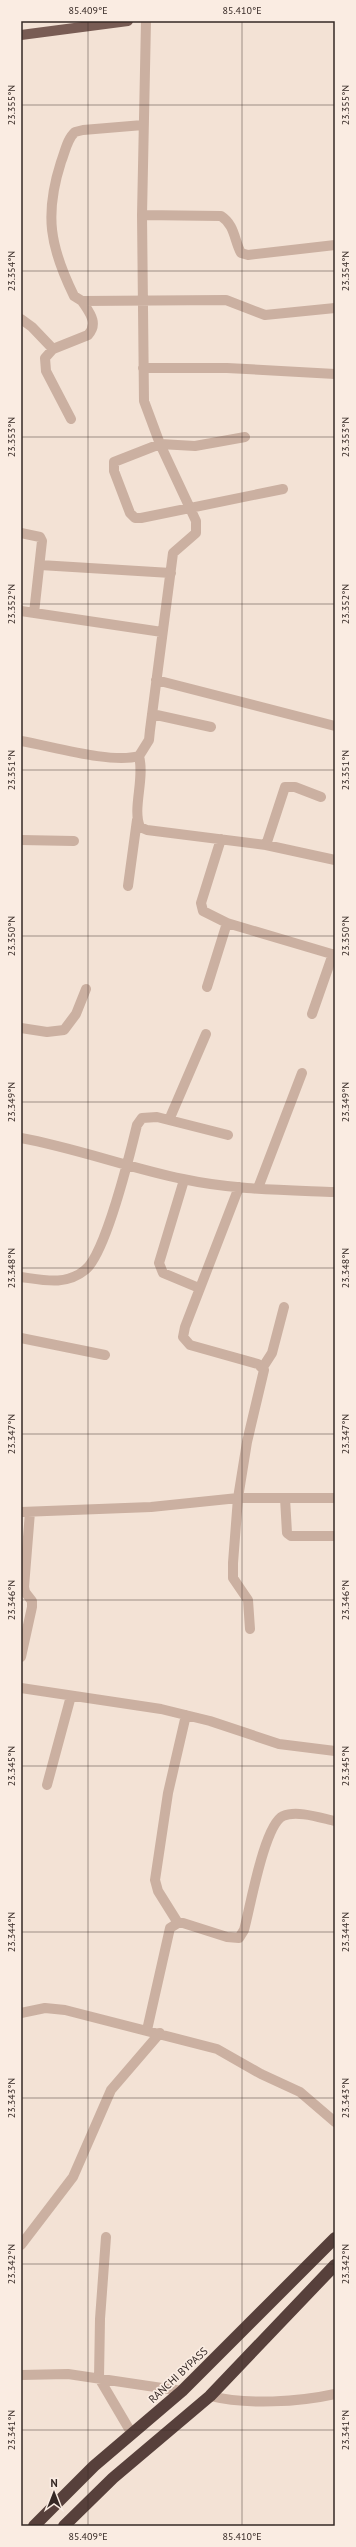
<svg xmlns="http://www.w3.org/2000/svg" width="356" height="2547" font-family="'PT Sans',sans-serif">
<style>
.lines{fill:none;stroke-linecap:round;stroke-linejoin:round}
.minor{stroke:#cbb0a1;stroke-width:10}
.major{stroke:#785c54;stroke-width:10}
.highway{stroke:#57403b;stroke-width:12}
.ticks{fill:none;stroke:#352824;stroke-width:1;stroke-opacity:0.45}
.labels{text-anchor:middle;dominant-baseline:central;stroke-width:3.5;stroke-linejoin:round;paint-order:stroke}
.street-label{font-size:11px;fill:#352824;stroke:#faece2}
.neatline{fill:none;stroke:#352824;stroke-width:1.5}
.ticks-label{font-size:10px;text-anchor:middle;fill:#352824}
</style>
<rect width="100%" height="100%" fill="#f3e2d5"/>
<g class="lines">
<path class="minor" d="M143,125L83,130L75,132C67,139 65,152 61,162C44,215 50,247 74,296L82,301L226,300L265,315L335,308
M142,215L221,216C235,225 234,240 241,253L248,255L335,245
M21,319L32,327L53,349
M143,368H227L335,374
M71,419L46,371L45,358L53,349L88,335C99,323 89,312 82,301
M245,437L195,446L160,444L114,462V471L130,513L135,518H141L283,489
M21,533L40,537L42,541L34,613
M40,565L171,573
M21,611L162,632
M156,680L335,726
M152,714L211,727
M21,741C51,746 111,764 139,756L149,740L150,730L173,553L196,533V521L160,444L144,401L142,215L146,21
M139,756C145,779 132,809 140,827L147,830L266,845L335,860
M221,839L201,903L203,911L227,923L335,955
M21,840L74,841
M266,845L285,787H295L321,797
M128,886L137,820
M207,987L227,923
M312,1014L333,954
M21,1028L47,1032L64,1030L76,1014L86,989
M169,1120L206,1034
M21,1138C76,1148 129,1168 183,1179C233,1190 285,1190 335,1192
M184,1180L159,1263L163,1273L199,1288
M239,1187L185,1327L183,1337L190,1345L258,1364L264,1370L247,1442L238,1498L233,1563V1578L248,1600L250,1629
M258,1188L302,1073
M21,1277C43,1280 66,1286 85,1270C105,1255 130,1154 137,1125L142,1118L157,1117L228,1135
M21,1338L105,1355
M263,1367L272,1353L284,1307
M285,1498L287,1533L291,1536H335
M21,1512L151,1507L238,1498H335
M21,1657L32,1607V1601L25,1592L24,1587L30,1512
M21,1688L161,1709L210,1721L279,1744L335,1751
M47,1785L71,1696
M178,1923L158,1891L155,1880L168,1793L186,1715
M21,2013L45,2008L65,2010L217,2049L261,2074L300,2092L335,2122
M147,2030L170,1928L178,1923H183L227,1937L239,1938L244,1930C250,1909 264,1825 283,1816C297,1810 321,1818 335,1821
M106,2237L100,2319L99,2378L132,2434
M21,2245L73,2177L111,2090L160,2033
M21,2375L68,2374L182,2391
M210,2396C247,2405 299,2402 335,2394"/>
<path class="major" d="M21,35L128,21"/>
<path class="highway" d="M34,2526L94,2466L182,2391L335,2238
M64,2526L113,2478L210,2396L335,2265"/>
</g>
<path class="ticks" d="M88,21V2526M242,21V2526M21,105H335M21,271H335M21,437H335M21,604H335M21,770H335M21,936H335M21,1102H335M21,1268H335M21,1434H335M21,1600H335M21,1766H335M21,1932H335M21,2098H335M21,2264H335M21,2430H335"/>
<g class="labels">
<g class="street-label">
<text transform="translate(178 2375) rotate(-43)">RANCHI BYPASS</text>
</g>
</g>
<rect width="356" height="2547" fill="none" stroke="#faece2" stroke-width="44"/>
<g transform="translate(54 2493)" stroke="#faece2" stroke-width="3" paint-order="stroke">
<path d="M0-3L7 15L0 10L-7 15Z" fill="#352824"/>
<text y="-6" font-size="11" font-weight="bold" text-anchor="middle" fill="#352824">N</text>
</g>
<rect x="22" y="22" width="312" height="2503" class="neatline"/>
<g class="ticks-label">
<text x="88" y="14">85.409°E</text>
<text x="242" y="14">85.410°E</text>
<text transform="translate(11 105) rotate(-90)" y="4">23.355°N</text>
<text transform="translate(345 105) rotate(-90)" y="4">23.355°N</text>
<text transform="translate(11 271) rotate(-90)" y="4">23.354°N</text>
<text transform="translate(345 271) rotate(-90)" y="4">23.354°N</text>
<text transform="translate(11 437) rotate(-90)" y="4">23.353°N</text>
<text transform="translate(345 437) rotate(-90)" y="4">23.353°N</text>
<text transform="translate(11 604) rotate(-90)" y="4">23.352°N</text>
<text transform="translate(345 604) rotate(-90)" y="4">23.352°N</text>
<text transform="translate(11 770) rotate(-90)" y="4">23.351°N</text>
<text transform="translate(345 770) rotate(-90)" y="4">23.351°N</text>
<text transform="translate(11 936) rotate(-90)" y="4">23.350°N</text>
<text transform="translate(345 936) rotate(-90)" y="4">23.350°N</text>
<text transform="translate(11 1102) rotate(-90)" y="4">23.349°N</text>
<text transform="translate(345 1102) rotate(-90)" y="4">23.349°N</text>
<text transform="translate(11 1268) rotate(-90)" y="4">23.348°N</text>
<text transform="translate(345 1268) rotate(-90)" y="4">23.348°N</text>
<text transform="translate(11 1434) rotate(-90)" y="4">23.347°N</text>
<text transform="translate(345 1434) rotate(-90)" y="4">23.347°N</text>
<text transform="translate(11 1600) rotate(-90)" y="4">23.346°N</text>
<text transform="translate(345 1600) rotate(-90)" y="4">23.346°N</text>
<text transform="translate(11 1766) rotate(-90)" y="4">23.345°N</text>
<text transform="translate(345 1766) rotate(-90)" y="4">23.345°N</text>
<text transform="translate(11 1932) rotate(-90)" y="4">23.344°N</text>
<text transform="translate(345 1932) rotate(-90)" y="4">23.344°N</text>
<text transform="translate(11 2098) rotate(-90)" y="4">23.343°N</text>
<text transform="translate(345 2098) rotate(-90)" y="4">23.343°N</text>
<text transform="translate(11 2264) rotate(-90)" y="4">23.342°N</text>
<text transform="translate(345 2264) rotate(-90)" y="4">23.342°N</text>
<text transform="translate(11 2430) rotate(-90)" y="4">23.341°N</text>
<text transform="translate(345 2430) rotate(-90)" y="4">23.341°N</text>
<text x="88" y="2540">85.409°E</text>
<text x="242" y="2540">85.410°E</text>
</g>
</svg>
